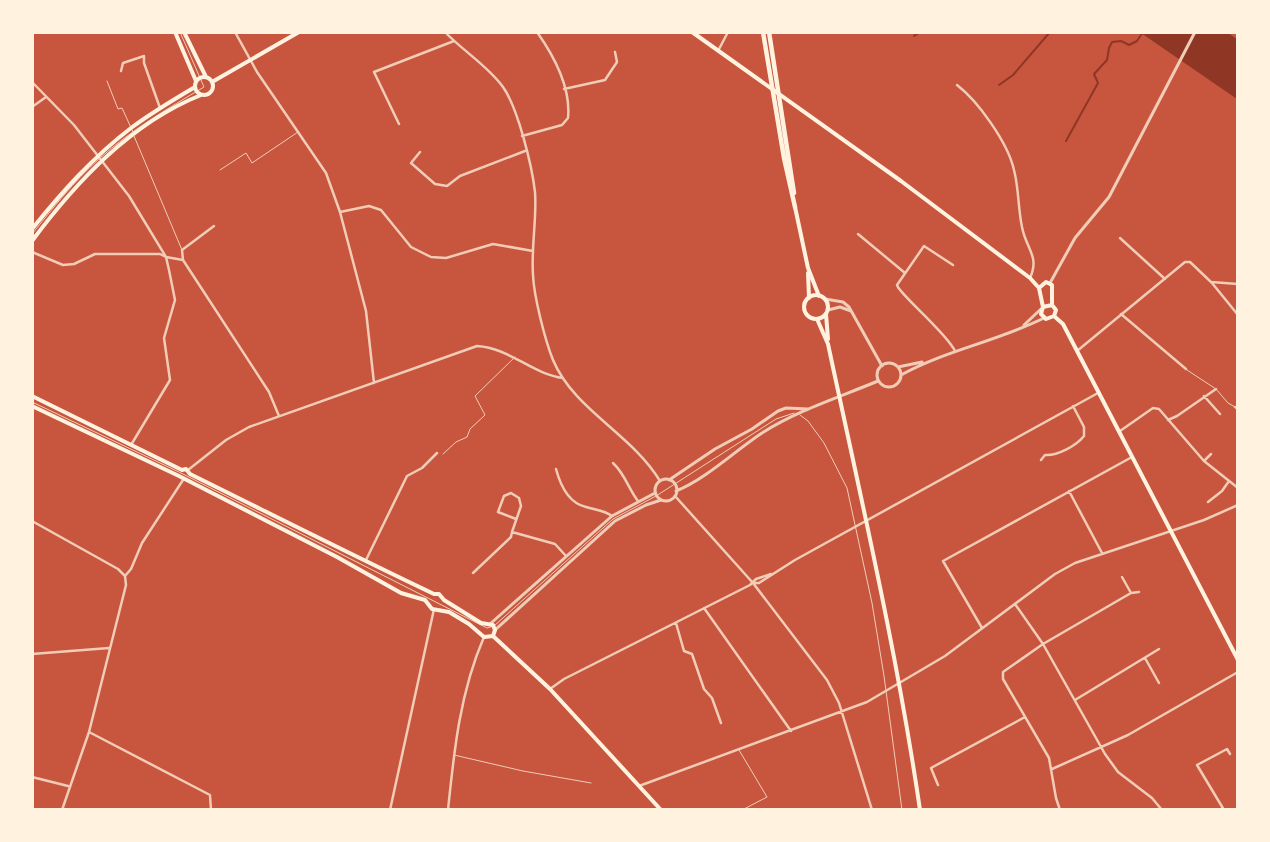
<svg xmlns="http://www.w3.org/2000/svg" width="1270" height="842" font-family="'Roboto Condensed',sans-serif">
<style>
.water{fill:#8f3625}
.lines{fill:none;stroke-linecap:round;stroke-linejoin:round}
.stream{stroke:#8f3625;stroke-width:2}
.service{stroke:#f1ccb7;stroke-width:1}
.minor{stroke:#f1ccb7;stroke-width:2.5}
.tertiary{stroke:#f1ccb7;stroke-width:3}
.secondary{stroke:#fff3e0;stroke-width:4}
.primary{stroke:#fff3e0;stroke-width:4}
.trunk{stroke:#fff3e0;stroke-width:4.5}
</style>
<rect width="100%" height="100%" fill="#c8553d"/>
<path class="water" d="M1141,33H1228L1237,39V99Z"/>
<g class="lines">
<path class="stream" d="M914,36L920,32
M999,85L1013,75L1050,32
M1066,141L1098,83L1094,74L1107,60L1109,48L1112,42L1121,41L1129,45L1137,41L1143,32"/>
<path class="service" d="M107,81L118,109L122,108L133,132
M134,136L182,250
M220,170L246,153L252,163L298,132
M32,234C53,208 74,181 99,159C131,130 167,109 204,87L180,32
M1187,370L1216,389L1228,403L1235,407
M32,402L179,472L487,628L494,626L613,519L656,496L776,419L794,413
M800,415L808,421L824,443L847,488L872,603L884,676L902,810
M443,454L456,442L467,437L470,429L485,415L475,396L515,357
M739,750L767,797L744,809
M454,755L523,771L591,783"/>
<path class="minor" d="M235,32L257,72L326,173L340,212L366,311L374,383
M445,32C463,51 488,66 503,87C518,108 532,166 535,192C537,219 531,247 533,275C534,297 545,340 553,360C574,410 632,434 660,481
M718,51L728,32
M121,71L123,63L144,56V63L160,108
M32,82L74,125L129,196L166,257L169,270L175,300L164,338L170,380L131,445
M957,85C978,101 1008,143 1014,170C1019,189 1018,209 1022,227C1026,249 1040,256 1030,278
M564,89L605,80L617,62L615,52
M32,107L46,97
M399,124L374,72L454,41
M522,136L562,125L568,118C571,88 554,56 537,32
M420,152L411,163L435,184L447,186L460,176L525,151
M340,212L369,206L381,210L411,247L431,257L446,258L493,244L533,251
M858,234L905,273
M1120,238L1165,279
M32,252L63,265L74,264L95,254H160L166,257L183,260L269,392L279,416
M183,260L182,250L214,226
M953,265L924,246L897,285C898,293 946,332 955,351
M1212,283L1238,315
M1121,314L1186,369
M1077,351L1185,262H1190L1211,282L1238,284
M1204,396L1220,414
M1235,407L1238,409
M1168,420L1177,416L1216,389
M1120,431L1153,408L1159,409L1204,461L1238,488
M1041,460L1045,455C1057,456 1076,446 1084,436V427L1073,406
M1204,461L1211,454
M613,463C625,474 628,488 638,501
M556,469C560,484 568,503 586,507C595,510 604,510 612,516
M188,470L226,440L249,427L477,346C510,348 532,374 563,378
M1069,491L1102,553
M675,496L753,583L827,680L839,703L872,810
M1208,502L1222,491L1229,481
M516,519L498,512L504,496L511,493L519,498L521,506L512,532L555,544L566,556
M32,521L118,569L125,576
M366,560L407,476L422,468L437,453
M473,573L511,537L512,532
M125,576L131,569L142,543L183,480
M1122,577L1131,593
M753,583H759L795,560L1098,393
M1015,604L1043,644L1105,754L1118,772L1152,798L1162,810
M704,608L791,731
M676,623L684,651L692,654L704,689L712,698L721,723
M982,628L943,561L1132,457
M32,654L109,648
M1145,658L1159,683
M550,689L564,679L750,585L756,579L771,574
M1075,700L1159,649
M89,732L210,795L211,810
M1052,769L1128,735L1238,672
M32,777L68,786
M938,785L931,768L1025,717
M639,786L867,702L945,656L1055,574L1075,563L1204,520L1238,505
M62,810L89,732L126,585L125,576
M390,810L434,609
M448,810C454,751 460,692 484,637
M1060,810L1056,798L1049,758L1003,679V672L1043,644L1131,593L1139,592
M1224,810L1197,765L1227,749L1230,754"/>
<path class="tertiary" d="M1050,283L1075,238L1109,197L1195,32
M825,299L843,302L849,307L882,366
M828,310L840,307L851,311
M1024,325L1041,309
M877 375a12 12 0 1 1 24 0a12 12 0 1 1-24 0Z
M898,367L922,362
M901,375C946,350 998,341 1044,318
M655 490a11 11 0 1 1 22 0a11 11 0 1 1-22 0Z
M669,480L715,449L752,429L778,411L786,408L808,409
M676,491C706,479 736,450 762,433C798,410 840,397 878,381
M490,624L612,516L655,493
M495,630L615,521L646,505L661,500"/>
<path class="secondary" d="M175,32L196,81
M184,32L206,77
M692,32L901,181L1030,278L1039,288L1043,307
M195 86a9 9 0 1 1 18 0a9 9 0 1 1-18 0Z
M212,82L299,32
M32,229C62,192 93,157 131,128C151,113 173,100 195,87
M32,241C76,182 131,123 201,95
M1039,288L1046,282L1052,285V305
M1052,305L1043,307L1041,314L1046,319L1054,316
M1052,305L1056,310L1054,316
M1054,316L1063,324L1238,660
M32,396L182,470L186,469L190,474C271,514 352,555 434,594H439L444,600L481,623L493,625L495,630L493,636
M32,406L179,476L337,557L401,593L425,600L432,609L449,612L469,624L484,637L493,636
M493,636L550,689L661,810"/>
<path class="primary" d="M795,207L808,268L819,296
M808,273L809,298
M804 307a12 12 0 1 1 24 0a12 12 0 1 1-24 0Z
M826,314L828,339
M817,319L828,344C861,499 897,652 920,810"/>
<path class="trunk" d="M763,32L784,158L795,207
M769,32L794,193"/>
</g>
<rect width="1270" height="842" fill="none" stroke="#fff3e0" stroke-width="68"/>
</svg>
